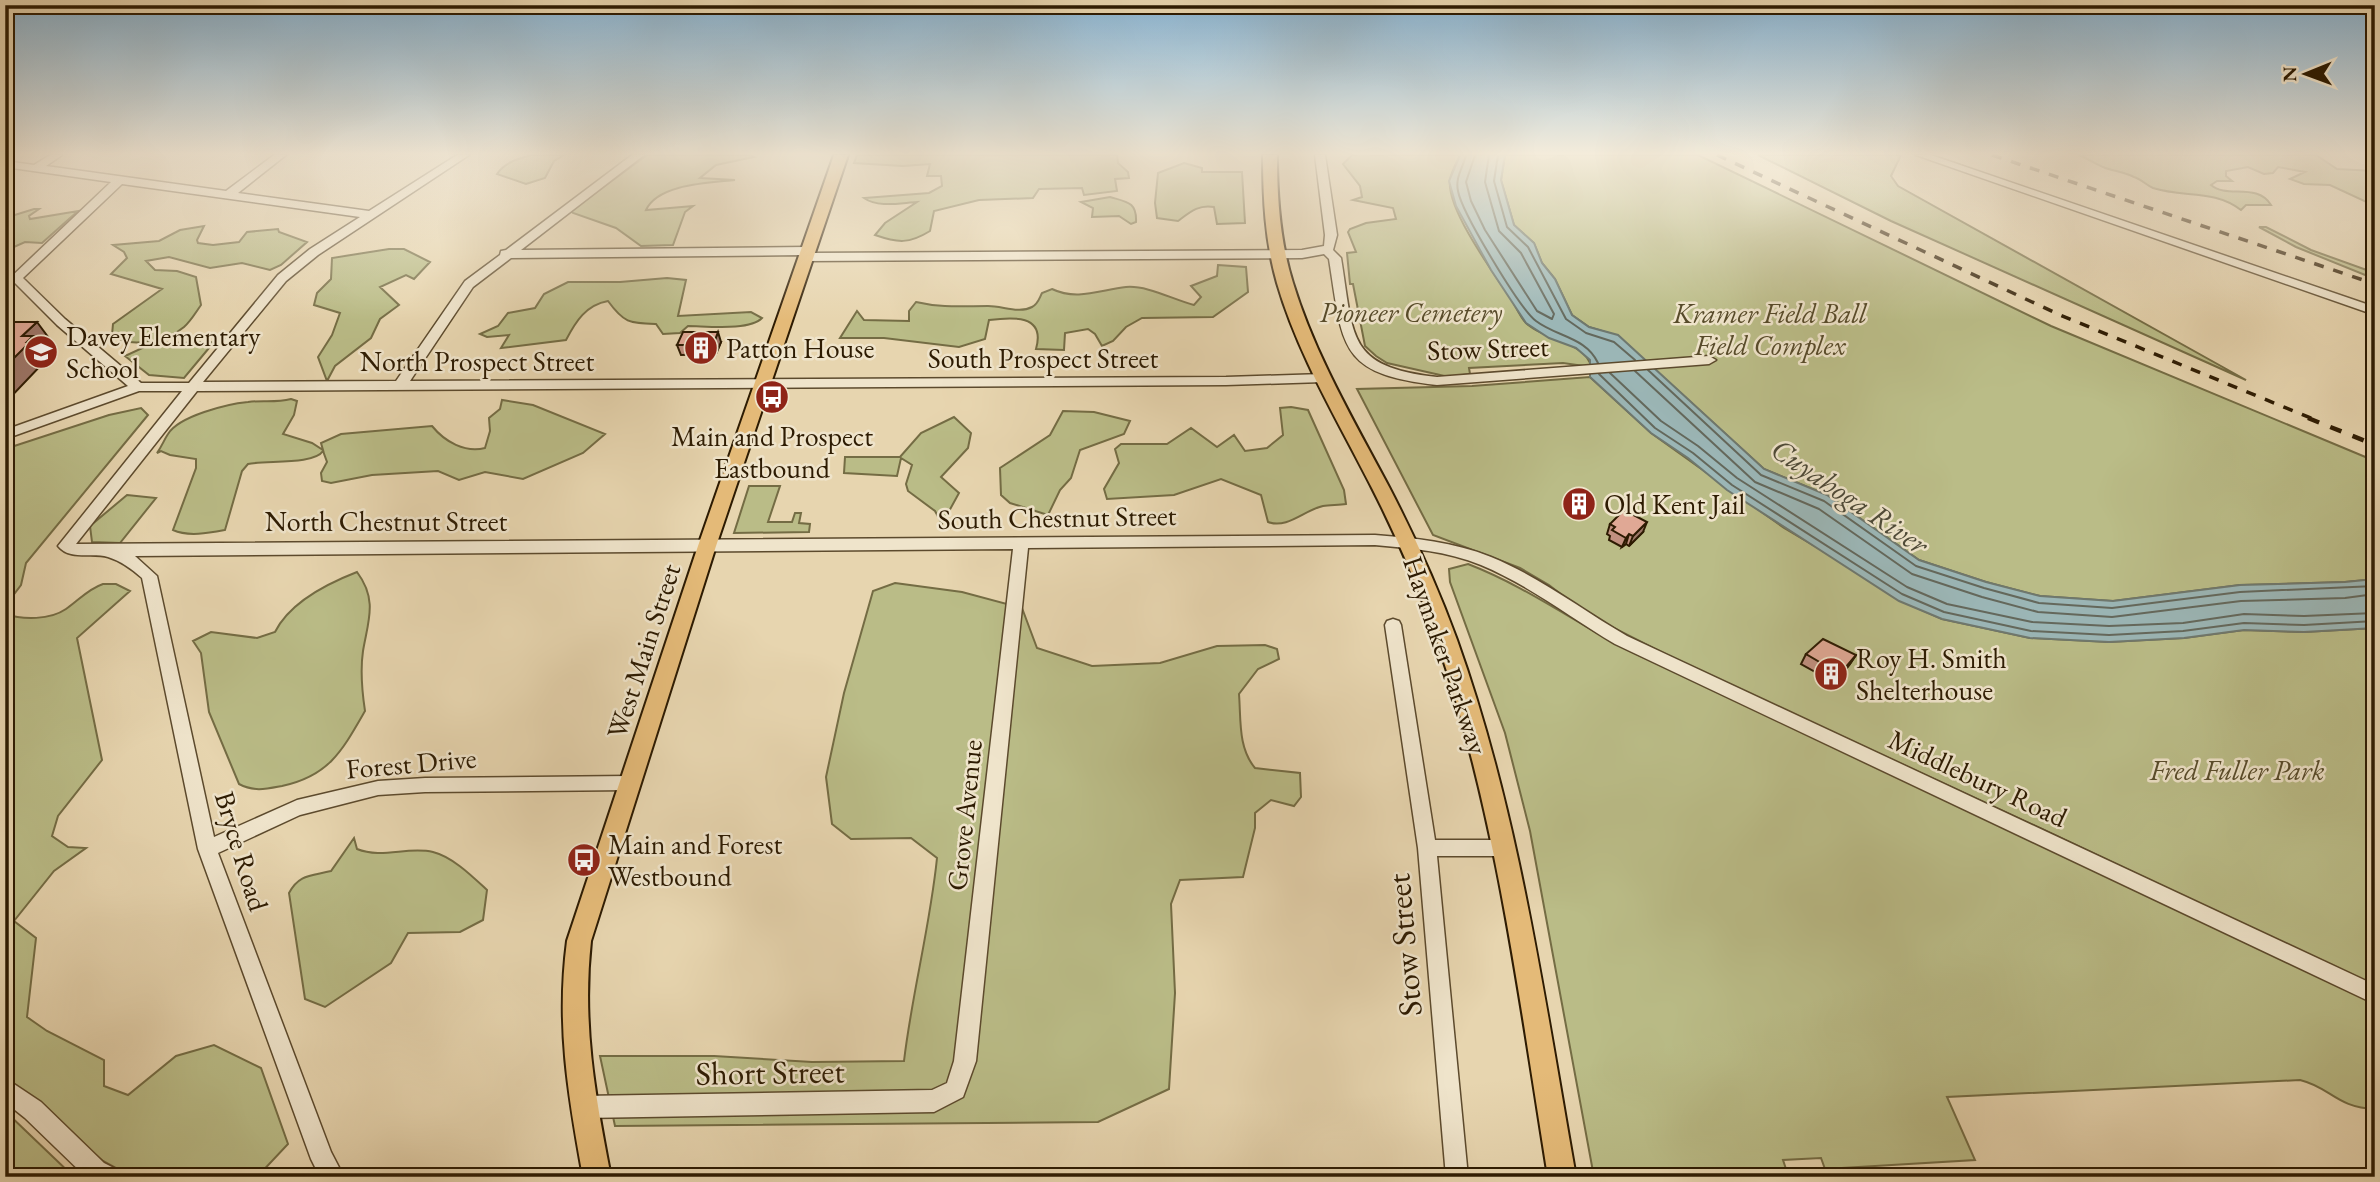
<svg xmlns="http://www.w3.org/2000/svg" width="2380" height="1182" font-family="'EB Garamond',serif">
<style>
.green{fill:#babc87;stroke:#746c44;stroke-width:2}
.water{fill:#9bb6b6;stroke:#6f786e;stroke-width:2}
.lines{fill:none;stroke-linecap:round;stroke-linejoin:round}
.shore{stroke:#64685c;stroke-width:2}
.minor-casing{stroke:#5c4a2d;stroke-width:3}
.major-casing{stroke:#2d1b02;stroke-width:4}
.minor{fill:#efe4cb;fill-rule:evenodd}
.major{fill:#e4ba78;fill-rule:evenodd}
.rail-far1{stroke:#2d1b02;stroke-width:3.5;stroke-dasharray:10 10;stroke-linecap:butt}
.rail{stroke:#2d1b02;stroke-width:4.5;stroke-dasharray:12 12;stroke-linecap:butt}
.wall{fill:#c19080;stroke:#2d1b02;stroke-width:2}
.shaded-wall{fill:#9d7668;stroke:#2d1b02;stroke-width:2}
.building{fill:#e0a895;stroke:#2d1b02;stroke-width:2}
.labels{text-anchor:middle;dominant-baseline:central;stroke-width:5;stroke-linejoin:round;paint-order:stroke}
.park-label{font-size:28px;font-style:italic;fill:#574b2a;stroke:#efe4cb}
.poi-label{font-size:28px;fill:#2d1b02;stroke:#efe4cb;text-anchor:start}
.street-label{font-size:28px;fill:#2d1b02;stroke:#efe4cb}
.water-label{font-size:30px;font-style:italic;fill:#4e4a38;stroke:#efe4cb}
.near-street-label{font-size:33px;fill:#2d1b02;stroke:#efe4cb}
</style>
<rect width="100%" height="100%" fill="#e7d5af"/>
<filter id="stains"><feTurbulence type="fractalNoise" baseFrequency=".00286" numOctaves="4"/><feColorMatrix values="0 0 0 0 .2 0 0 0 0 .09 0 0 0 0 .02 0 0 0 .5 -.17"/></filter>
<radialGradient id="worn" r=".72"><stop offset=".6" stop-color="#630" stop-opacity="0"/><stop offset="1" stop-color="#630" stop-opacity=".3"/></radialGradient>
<path class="green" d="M531,155H564L554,161L545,178L526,184L497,174C505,162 518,159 531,155Z
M647,155H749L754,157L716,165L700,178L735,180C708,183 658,184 646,210L693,206L685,212L673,245L641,246L616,228L573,213L571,211Z
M857,155H1117L1118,163L1128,172L1129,178L1115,179L1117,191L1084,195L1082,188L1039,189L1033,198L979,200L934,211L930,231C909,244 898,243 875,235L885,223L917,202C900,203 878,208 864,198L929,193L942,186L941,176H927L930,164L903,166L854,163Z
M1352,155H1460C1457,162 1451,172 1450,180C1446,209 1495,275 1512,300C1516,307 1520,317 1526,323C1543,340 1587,342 1591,367L1563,363L1469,368L1470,374L1449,377L1387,363L1376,356L1365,346L1353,284H1350L1347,253L1356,252L1348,232L1350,229L1366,223L1396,219L1393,208L1353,200L1362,197L1360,186L1343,164Z
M1505,155H1698L2051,326L2375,461V579L2345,582L2240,585L2113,601L2040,596L1986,582L1919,560L1827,495L1764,469L1618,336L1589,327L1572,315L1555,279L1542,263L1534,243L1514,225L1501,180Z
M1758,155H1901L1891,176L1898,186L2246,380L1891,221Z
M2078,155H2316L2337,169L2375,171V180H2369L2375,184V206L2330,185L2304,184L2290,179L2305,172L2278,167L2273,173L2264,174L2248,167L2226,171V176L2232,181H2217L2211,185C2227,199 2257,182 2271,205H2246L2241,210C2214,189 2184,198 2153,188C2146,185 2141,179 2134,177C2124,172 2113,171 2103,167C2094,163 2087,158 2078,155Z
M1184,163L1202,168V172H1242L1245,223L1217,224L1214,207C1199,204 1190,212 1178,221L1157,218L1155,203L1158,173Z
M1110,197C1127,202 1137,202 1136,222L1131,224L1119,216L1092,217L1093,208L1081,202Z
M34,209H39L29,216L30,219L78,211L42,243L25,242L5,251V218Z
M204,226L197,240L198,243L213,245L239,242L247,232L278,229L279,232L307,242L281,265L270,270L242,263L210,268L169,257L146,261L155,270L177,271L196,277L201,305C196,312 191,321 184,327C168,341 129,349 112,335L113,324L162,289L111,274L127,258L124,252L113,245L159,241L180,230Z
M2259,227H2266L2311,250L2375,273V279L2296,247Z
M389,249H404L430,262L414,279L406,275L380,287L399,305L380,319L371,338L335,366L327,381L318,357L332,335L340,313L314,305L317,293L331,279L332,258Z
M1218,265L1246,267L1248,292L1213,317L1142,318L1126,327L1113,341L1102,346L1095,334L1088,329L1065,333L1064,350L1036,349C1046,314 1012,317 989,320L985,339L959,347L884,338H840L857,311L864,320L909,321V311L916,302C941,308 963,306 988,306C1003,306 1019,314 1032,307C1038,304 1039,299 1042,293L1052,289C1077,301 1100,290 1126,287C1147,285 1174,300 1194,305L1201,297L1191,286L1217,276Z
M667,278L686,280L678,316L751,312L762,318C750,331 706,326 688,326L680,333L663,334L656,324C629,323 624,323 608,301C586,305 576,321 566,340L501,348L509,335L487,337L480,334L498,326L508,313L535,308L544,294L568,282H620Z
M214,342L184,378L149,375L125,356L153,343Z
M1590,377L1651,433L1784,528L1850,567L1899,600L1942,619L2030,638L2109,642L2184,638L2244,630L2304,632L2375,628V987L2042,829L1679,661L1588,615L1549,585L1520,568L1433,535L1357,389L1472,386Z
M291,399L297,401L294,415L283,434L312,443L323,450L321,443L341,434L432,426C445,442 465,453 485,448L490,431L489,418L500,409L502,400L533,405L605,434L583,453L523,479L485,472L459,480L438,471L372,475L331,483L322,481L321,473L327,462L323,451C314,465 266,460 248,464L242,471L225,530C209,533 188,537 173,530L196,468V459L170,455L161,451L157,453C162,446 164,440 168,434C179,416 227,404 248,402C263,400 275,403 291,399Z
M1291,407L1308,410L1344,490L1346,504C1339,505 1330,505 1323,506C1304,510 1288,529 1268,522L1261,495L1221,479L1174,495L1107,499L1104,489L1119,463L1115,449L1121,444H1167L1191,428L1217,447L1234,435L1245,451L1267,448L1283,435L1280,408Z
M141,408L148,415L26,563L21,585L5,606V449L109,415Z
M1063,411L1094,412L1130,421L1124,434L1080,450L1071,478L1060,490L1048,515L1010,503L1001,495L1000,468L1050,435Z
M954,417L971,433L968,448L941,477L959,493L942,524L935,511L908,491L906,484L912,465L901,458L897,476L844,473L845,457H900L921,433Z
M749,486H780L768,522H792L795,513H801L799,523L810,524L809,532L734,533Z
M127,495L156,498L120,543L92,542L90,526Z
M1468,564C1525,586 1573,621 1626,649L2370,999L2375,1005V1109C2337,1108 2330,1087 2300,1080L1947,1097L1975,1160L1825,1169L1821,1158L1783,1160L1787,1172L1707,1177H1594L1530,831L1505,733L1450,582L1449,569Z
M357,572C378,600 368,621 363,651C360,671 362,691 365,711C342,751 329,776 282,786C266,789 254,792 239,784L209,712L201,653L193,641L211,632L257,638L275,632C290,602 326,584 357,572Z
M895,583L962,592L1022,608L1037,648L1092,666L1160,663L1217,646L1265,645L1277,649L1279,659L1258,669L1239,694C1241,720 1238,748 1255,768L1300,773L1301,797L1294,806L1271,800L1255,813V828L1243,877L1180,880L1171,904L1175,993L1169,1089L1098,1122L615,1126L600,1056H714L812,1062L904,1061C912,993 930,927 937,858L911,838L851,839L832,824L826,777L844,693L873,591Z
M103,584H116L130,591L77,638L102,760L58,816L52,836L68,847L86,848L54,871L14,921L36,938L27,1017L47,1031L104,1060V1086L128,1095L176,1056L214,1045L261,1068L288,1144L257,1177H132L103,1161L5,1079V614C23,620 50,620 66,609C79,600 88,589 103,584Z
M354,838L357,849C382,859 408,846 433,852C453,857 473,877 487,890L483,920L460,932L408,933L391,963L325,1007L305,999L289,893C299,874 311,876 331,871Z
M5,1111L74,1177H5Z"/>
<path class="water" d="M1460,155H1505L1501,180L1514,225L1534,243L1542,263L1555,279L1572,315L1589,327L1618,335L1764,469L1827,495L1919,560L1986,582L2040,596L2113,601L2240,585L2345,582L2375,579V628L2304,632L2244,630L2184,638L2109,642L2030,638L1942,619L1899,601L1727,490L1688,458L1651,433L1590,377V360L1576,348L1549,338L1526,323L1491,270L1456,206L1449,181Z"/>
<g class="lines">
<path class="shore" d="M1466,155C1463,168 1455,177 1458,191C1462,213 1520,309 1536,321C1557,337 1586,337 1598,363
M1475,155L1466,182L1471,201L1485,230L1537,311L1552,319L1554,314L1521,253L1499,231L1485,182L1489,155
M1498,155L1494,181L1507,227L1528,247L1566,319L1586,333L1614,342L1635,360
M1648,370L1761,475L1824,501L1916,566L1984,588L2039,603L2112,608L2240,592L2375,586
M1635,371L1755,482L1819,509L1912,574L1982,597L2038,612L2112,617L2241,601L2345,598L2375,594
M1610,373L1661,421L1698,446L1737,478L1907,587L1947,604L2032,622L2109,626L2183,623L2244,614L2304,616L2375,613
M1599,374L1655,428L1693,453L1732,485L1902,594L1944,612L2031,631L2109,635L2183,631L2244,623L2304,625L2375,621"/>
<g class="minor-casing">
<path id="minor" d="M50,155H62L46,166L226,191L274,155H286L238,193L369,211L457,155H469L318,255L286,281L203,382L396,381L465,281L500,255L501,251L506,250L632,155H644L521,250L807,247L811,248V253L1302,250L1324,246L1325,235L1315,155H1325L1337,235L1333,250L1341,258C1354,337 1346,367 1437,377L1709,356L1716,360L1709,364L1437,385C1338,374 1343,347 1329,259L1324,254L1302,258L805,261L801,260V255L511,258L473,287L410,381L1226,377L1323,374L1330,378L1323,382L1226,385L197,391L76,544L1375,535C1414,538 1454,542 1491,557C1540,577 1582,610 1627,636L2375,985V1004L1615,644C1571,618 1529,585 1481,565C1447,551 1410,548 1375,545L1028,548L976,1061L963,1097L934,1112L583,1118L575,1115L572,1107L575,1099L583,1096L932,1090L947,1083L954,1061L1013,549L135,556L157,576L214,837L297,800L378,781L425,778L629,776L635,778L638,783L635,788L629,790L425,792L378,795L300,815L218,853L331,1152L344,1177H320L311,1159L198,849L142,578C132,569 121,561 108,557C92,552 70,561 58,546L182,391H139L5,439V430L128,386L57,325L10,278L111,182L5,167V161L34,165ZM122,184L360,217L310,249L278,275L189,383H141L65,319L23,278Z
M1916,155H1931L2375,307V315Z
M1393,619L1399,621L1401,625L1435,840H1504L1511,842L1513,848L1511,854L1504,856H1437L1468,1177H1446L1418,848L1385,625L1387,621Z
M5,1078L41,1102L104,1163L116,1169L119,1177H86L25,1118L5,1102Z"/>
</g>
<g class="major-casing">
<path id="major" d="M834,155H848L716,546L591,941C582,1024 595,1095 611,1177H583C568,1095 556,1024 567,941L698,546Z
M1263,155H1277C1277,198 1280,242 1293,283C1315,355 1354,421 1389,487C1415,537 1438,588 1457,640C1519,813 1544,997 1576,1177H1548C1519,997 1496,813 1437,641C1419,588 1397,537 1372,488C1338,421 1298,355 1277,283C1265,241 1263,198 1263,155Z"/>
</g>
<use href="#minor" class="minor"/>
<use href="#major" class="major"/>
<path class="rail-far1" d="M1717,155L2060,315L2313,419
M1992,155L2375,284"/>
<path class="rail" d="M2308,418L2375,445"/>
</g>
<path class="wall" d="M721,342L716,354L681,355L677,345Z
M1610,524L1643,532L1629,546L1626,544L1622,547L1609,540L1610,536L1607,534Z
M1806,654L1856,655L1850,664L1835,683L1801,664Z"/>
<path class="shaded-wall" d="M37,322L51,341L44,349L48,355L44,360L45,361L5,403V367L22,336Z
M718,332L721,342L716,354L713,345Z
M1647,522L1643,532L1629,546L1633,536Z
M1629,534L1626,544L1622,547L1626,538Z
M1856,655L1850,664L1835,683L1840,674Z"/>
<path class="building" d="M5,322H37L22,336H33L27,342H30L5,367Z
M683,332H718L713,345H677Z
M1624,510L1647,522L1633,536L1629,534L1626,538L1612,530L1615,527L1610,524Z
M1823,639L1856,655L1840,674L1806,654Z"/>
<linearGradient id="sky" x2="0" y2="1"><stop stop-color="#89b5d4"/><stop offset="0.48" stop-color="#f4ecdb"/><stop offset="1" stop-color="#f4ecdb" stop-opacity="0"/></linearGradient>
<rect width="2380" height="320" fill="url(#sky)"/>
<defs>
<g id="building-disc" transform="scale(1.75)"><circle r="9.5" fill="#8f2418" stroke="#efe4cb"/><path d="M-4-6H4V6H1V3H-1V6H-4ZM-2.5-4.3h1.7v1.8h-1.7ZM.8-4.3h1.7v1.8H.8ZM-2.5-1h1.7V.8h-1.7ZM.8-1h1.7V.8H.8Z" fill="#fff"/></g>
<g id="school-disc" transform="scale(1.75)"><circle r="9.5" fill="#8f2418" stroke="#efe4cb"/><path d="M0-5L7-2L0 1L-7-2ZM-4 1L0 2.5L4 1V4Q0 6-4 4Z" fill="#fff"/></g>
<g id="bus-disc" transform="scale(1.75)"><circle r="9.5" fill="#8f2418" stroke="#efe4cb"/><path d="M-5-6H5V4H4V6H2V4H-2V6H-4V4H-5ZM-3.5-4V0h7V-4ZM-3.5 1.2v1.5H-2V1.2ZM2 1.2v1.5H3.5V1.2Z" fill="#fff"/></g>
</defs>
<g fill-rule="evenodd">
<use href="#building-disc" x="701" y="348"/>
<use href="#school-disc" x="41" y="352"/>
<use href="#bus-disc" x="772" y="397"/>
<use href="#building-disc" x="1579" y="504"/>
<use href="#building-disc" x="1831" y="674"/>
<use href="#bus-disc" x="584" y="860"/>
</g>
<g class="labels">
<g class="park-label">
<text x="1411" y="312">Pioneer Cemetery</text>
<text x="1770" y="313">Kramer Field Ball<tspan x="1770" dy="32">Field Complex</tspan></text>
<text x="2237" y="770">Fred Fuller Park</text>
</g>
<g class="poi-label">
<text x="66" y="336">Davey Elementary<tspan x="66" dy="32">School</tspan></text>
<text x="726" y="348">Patton House</text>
<text x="772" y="436" text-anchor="middle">Main and Prospect<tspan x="772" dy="32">Eastbound</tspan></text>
<text x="1604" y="504">Old Kent Jail</text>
<text x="1856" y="658">Roy H. Smith<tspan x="1856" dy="32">Shelterhouse</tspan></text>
<text x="608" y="844">Main and Forest<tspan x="608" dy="32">Westbound</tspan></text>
</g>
<g class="street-label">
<text transform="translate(1488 348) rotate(-2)">Stow Street</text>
<text x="1043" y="358">South Prospect Street</text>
<text x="477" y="361">North Prospect Street</text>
<text transform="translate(1057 517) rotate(-1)">South Chestnut Street</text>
<text x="386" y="521">North Chestnut Street</text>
<text transform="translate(643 651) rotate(-72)">West Main Street</text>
<text transform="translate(1446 655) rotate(71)">Haymaker Parkway</text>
<text transform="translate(411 763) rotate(-5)">Forest Drive</text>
<text transform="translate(1978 778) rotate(25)">Middlebury Road</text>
<text transform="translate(964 815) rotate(-84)">Grove Avenue</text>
<text transform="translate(242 851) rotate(73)">Bryce Road</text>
</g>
<g class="water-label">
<text transform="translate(1850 496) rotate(34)">Cuyahoga River</text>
</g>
<g class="near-street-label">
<text transform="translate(1404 945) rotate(-95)">Stow Street</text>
<text transform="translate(770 1072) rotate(-1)">Short Street</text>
</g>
</g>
<rect width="2380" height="1182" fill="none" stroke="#e7d5af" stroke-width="28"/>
<rect x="7" y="7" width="2366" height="1168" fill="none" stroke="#2d1b02" stroke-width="3.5"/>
<rect x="14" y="14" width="2352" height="1154" fill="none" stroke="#2d1b02" stroke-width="2"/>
<g transform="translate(2306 74) rotate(269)" stroke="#efe4cb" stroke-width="5" paint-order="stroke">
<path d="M0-5L12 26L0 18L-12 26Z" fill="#2d1b02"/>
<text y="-10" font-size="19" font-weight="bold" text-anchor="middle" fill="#2d1b02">N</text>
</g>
<rect width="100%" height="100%" filter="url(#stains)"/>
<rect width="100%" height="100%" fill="url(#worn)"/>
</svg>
